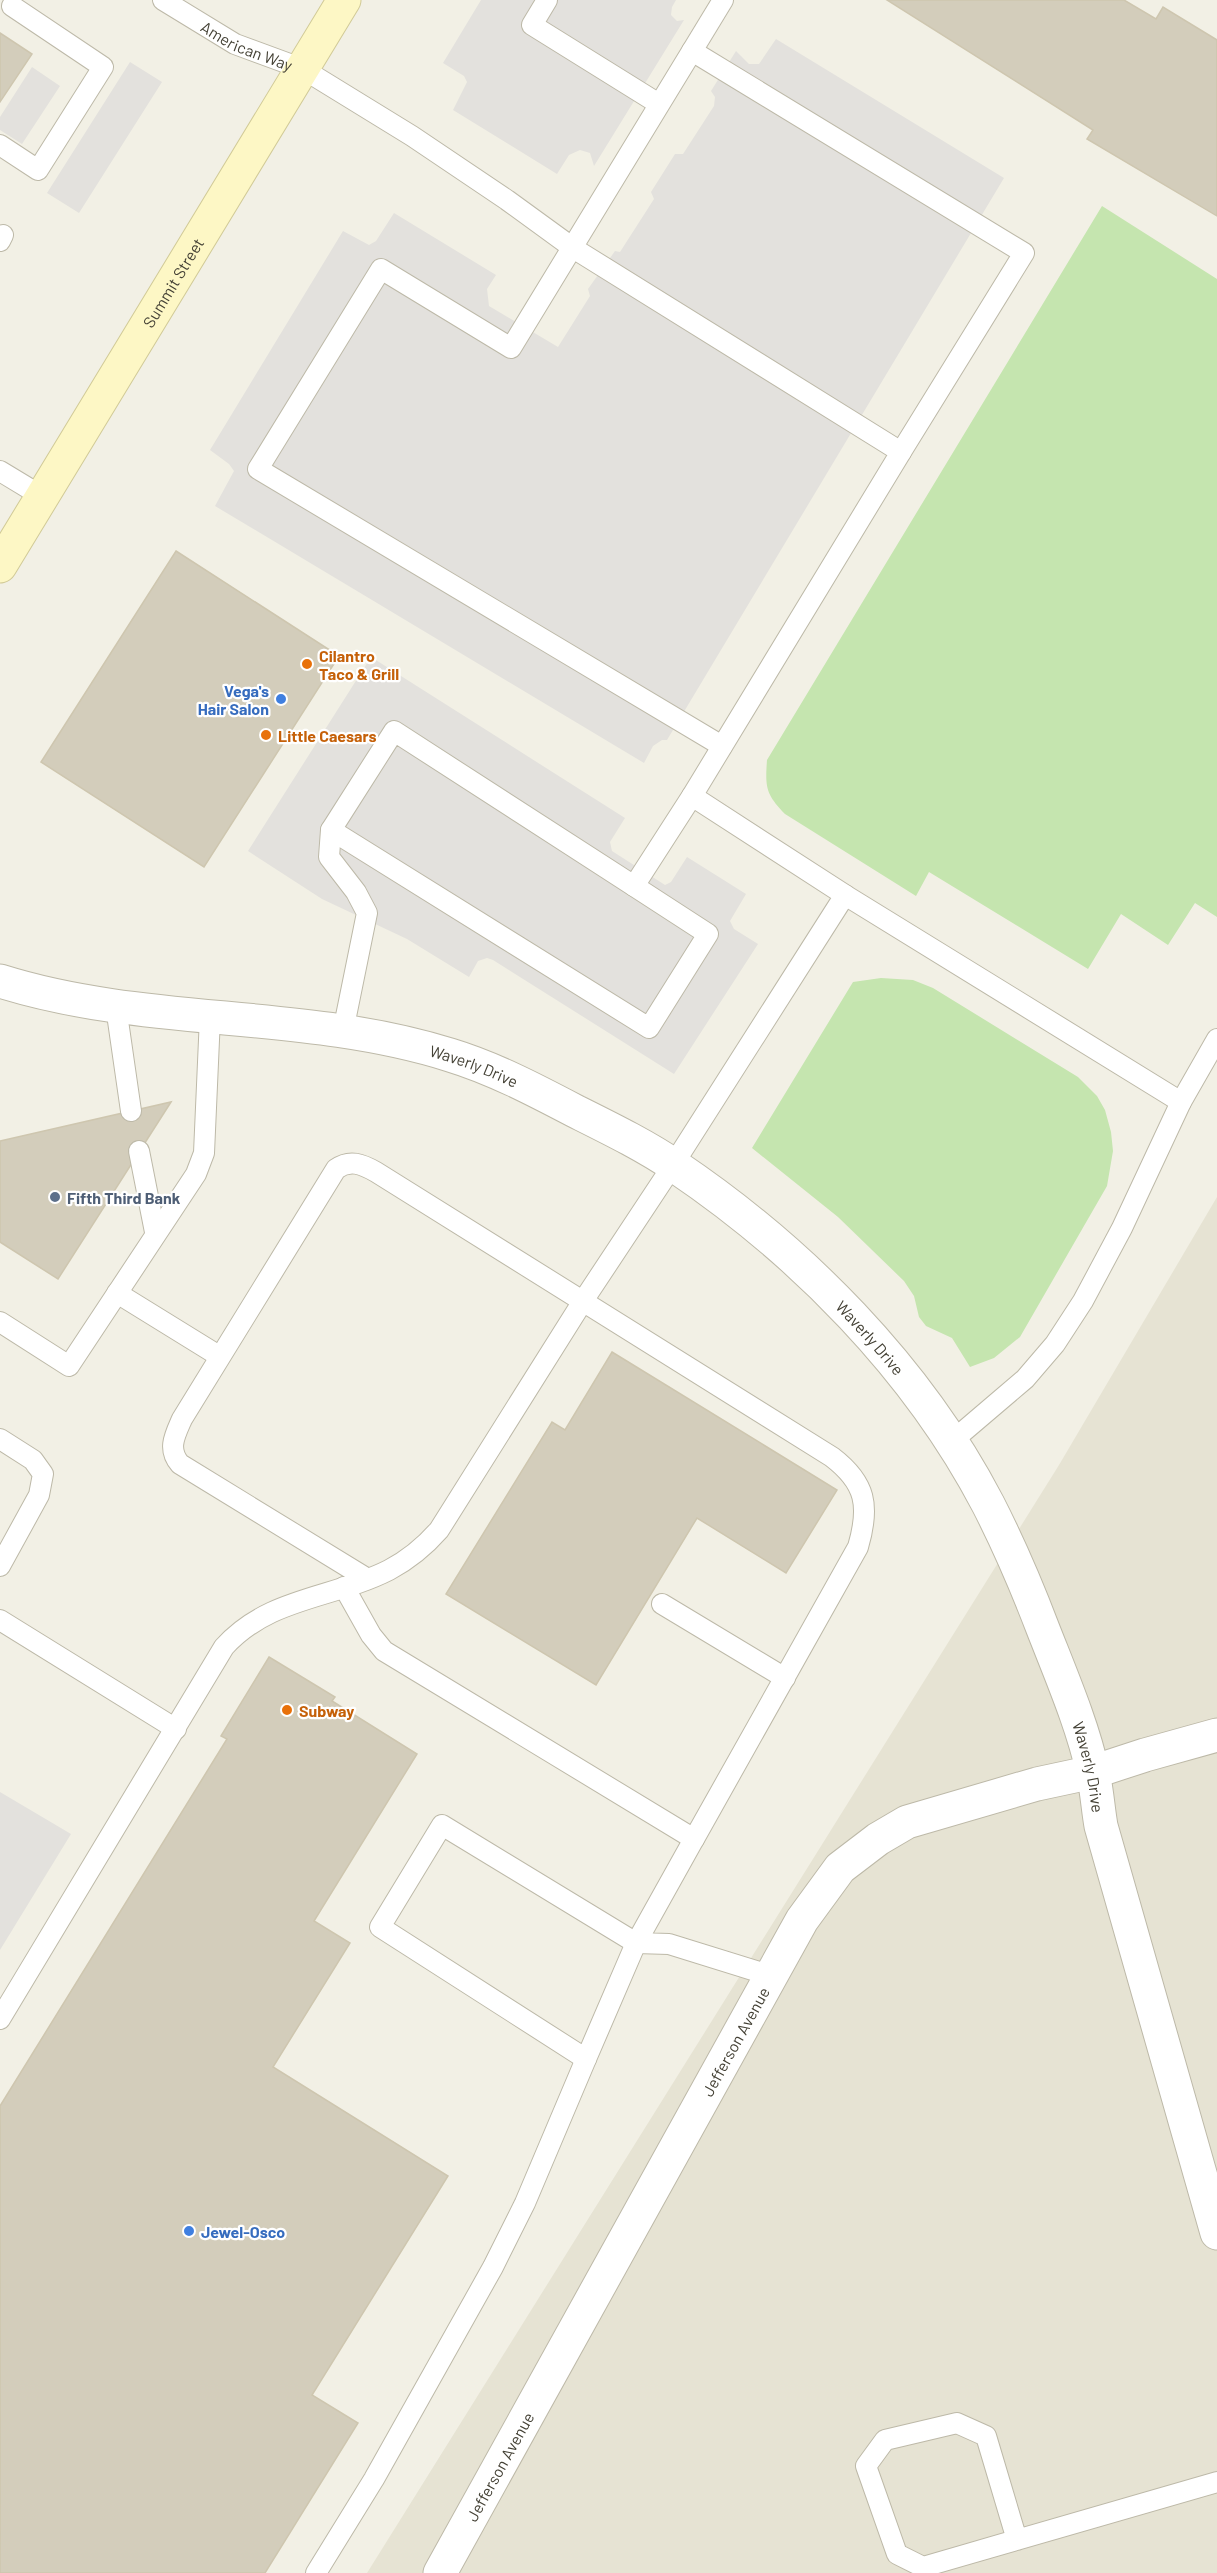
<svg xmlns="http://www.w3.org/2000/svg" width="1217" height="2573" font-family="Barlow,sans-serif">
<style>
.residential{fill:#e6e3d3}
.green{fill:#c5e5af}
.parking{fill:#e3e1dd}
.building{fill:#d3cdbb;stroke:#cec6af;stroke-width:1.5}
.lines{fill:none;stroke-linecap:round;stroke-linejoin:round}
.lane-casing{stroke:#bdb9a8;stroke-width:22}
.street-casing{stroke:#bdb9a8;stroke-width:35}
.secondary-casing{stroke:#d1ca97;stroke-width:35}
.lane{stroke:#fff;stroke-width:20}
.street{stroke:#fff;stroke-width:33}
.secondary{stroke:#fdf7c5;stroke-width:33}
.food-dot{fill:#e8710a;stroke:#fff;stroke-width:2}
.shop-dot{fill:#3f7fe0;stroke:#fff;stroke-width:2}
.service-dot{fill:#5c6f8a;stroke:#fff;stroke-width:2}
.labels{text-anchor:middle;dominant-baseline:central;stroke-width:4.5;stroke-linejoin:round;paint-order:stroke}
.street-label{font-size:16px;fill:#444135;stroke:#fff}
.food-label{font-size:16px;font-weight:bold;fill:#c56008;stroke:#fff;text-anchor:start}
.shop-label{font-size:16px;font-weight:bold;fill:#366cbe;stroke:#fff;text-anchor:end}
.service-label{font-size:16px;font-weight:bold;fill:#4e5e75;stroke:#fff;text-anchor:start}
</style>
<rect width="100%" height="100%" fill="#f2f0e5"/>
<path class="residential" d="M1217,1197V2573H367L1059,1465Z"/>
<path class="green" d="M1102,206L1217,279V917L1195,903L1168,945L1121,914L1088,969L929,872L916,896L785,814C766,794 765,788 767,760Z
M881,978L913,980L933,988L1078,1077L1097,1096L1105,1110L1111,1132L1113,1151L1107,1186L1020,1337L994,1358L970,1367L952,1338L926,1326L919,1317L914,1296L904,1281L838,1217L752,1148L853,982Z"/>
<path class="parking" d="M481,0H676L672,7L671,15L677,21L684,20L594,166L590,153L580,150L569,155L557,174L453,110L467,82L464,76L443,63Z
M776,39L1004,178L667,740H662L653,746L644,763L215,506L234,471L229,464L210,450L343,231L369,245L376,241L394,213L496,275L487,289L489,306L558,347L590,296L588,289L615,251L620,252L654,199L651,192L675,154H683L714,106L715,97L711,91L736,51L749,64H759Z
M130,62L162,82L79,213L47,193Z
M32,67L60,86L22,144L0,130V117Z
M371,657L625,818L610,842L612,851L665,885L671,882L687,857L746,894L730,921L734,929L758,944L674,1074L493,960L487,958L478,961L469,977L407,939L322,899L248,851Z
M0,1792L71,1834L0,1950Z"/>
<path class="building" d="M887,0H1124L1156,19L1163,7L1217,40V216L1087,139L1093,130Z
M0,33L32,54L0,102Z
M176,551L339,656L204,867L41,762Z
M171,1102L58,1279L0,1242V1141Z
M612,1352L837,1490L786,1573L697,1518L596,1685L446,1594L552,1422L565,1430Z
M269,1657L335,1697L332,1701L417,1754L314,1921L350,1943L273,2067L448,2176L312,2395L358,2423L265,2573H0V2106L227,1739L221,1736Z"/>
<g class="lines">
<g class="lane-casing">
<g id="lane">
<path id="s1" d="M163,0L235,44L303,69L412,136L507,200L573,248L901,452L692,796"/>
<path d="M547,0L532,25L659,104"/>
<path d="M692,51L723,0"/>
<path d="M0,145L38,170L103,67L12,6"/>
<path d="M0,241L3,235"/>
<path d="M0,471L43,497"/>
<path d="M722,746L258,469L381,269L511,348L692,51L1024,253L901,452"/>
<path d="M331,830L649,1028L708,934L634,886"/>
<path d="M845,895L1181,1102L1217,1039"/>
<path d="M116,1007L131,1111"/>
<path d="M139,1151L155,1232"/>
<path d="M117,1293L219,1356"/>
<path d="M0,1322L69,1366L196,1174L204,1153L210,1017"/>
<path d="M0,1439L33,1460L43,1474L39,1495L0,1566"/>
<path d="M951,1442L1025,1379L1055,1344L1083,1301L1122,1228L1181,1102"/>
<path d="M344,1587L371,1635L384,1651L694,1839L858,1547C870,1506 866,1483 832,1457L376,1172C362,1164 350,1159 336,1169L182,1419C175,1435 167,1449 180,1464L366,1578"/>
<path d="M662,1604L785,1678"/>
<path d="M0,1620L176,1729"/>
<path d="M442,1825L636,1943L586,2059L380,1927Z"/>
<path d="M694,1839L636,1943L669,1944L772,1976"/>
<path d="M0,2019L224,1647C269,1597 332,1599 389,1570C408,1560 425,1546 439,1530L583,1301L673,1165L845,895L692,796L634,886L394,731L331,830L329,857L356,892L367,913L343,1031"/>
<path d="M1017,2540L986,2436L957,2423L885,2440L866,2466L897,2554L923,2567L1217,2482"/>
<path d="M316,2573L374,2479L493,2267L525,2203L586,2059"/>
</g>
</g>
<g class="street-casing">
<g id="street">
<path id="s2" d="M0,981C146,1027 304,1009 450,1055C493,1068 535,1090 575,1111C609,1128 644,1145 675,1166C801,1251 917,1368 988,1504C1009,1545 1027,1587 1043,1629C1061,1675 1083,1726 1093,1773C1097,1791 1098,1809 1101,1826L1217,2233"/>
<path id="s3" d="M440,2573L802,1920L840,1868L878,1839L907,1822L1037,1784L1093,1772L1145,1755L1217,1735"/>
</g>
</g>
<g class="secondary-casing">
<g id="secondary">
<path id="s4" d="M0,566L344,0"/>
</g>
</g>
<use href="#lane" class="lane"/>
<use href="#street" class="street"/>
<use href="#secondary" class="secondary"/>
</g>
<g class="food-dot">
<circle cx="307" cy="664" r="6"/>
<circle cx="266" cy="735" r="6"/>
<circle cx="287" cy="1710" r="6"/>
</g>
<g class="shop-dot">
<circle cx="281" cy="699" r="6"/>
<circle cx="189" cy="2231" r="6"/>
</g>
<circle class="service-dot" cx="55" cy="1197" r="6"/>
<g class="labels">
<g class="street-label">
<text stroke="none"><textPath href="#s1" startOffset="96">American Way</textPath></text>
<text stroke="none"><textPath href="#s4" startOffset="332">Summit Street</textPath></text>
<text stroke="none"><textPath href="#s2" startOffset="483">Waverly Drive</textPath></text>
<text stroke="none"><textPath href="#s2" startOffset="969">Waverly Drive</textPath></text>
<text stroke="none"><textPath href="#s2" startOffset="1456">Waverly Drive</textPath></text>
<text stroke="none"><textPath href="#s3" startOffset="608">Jefferson Avenue</textPath></text>
<text stroke="none"><textPath href="#s3" startOffset="122">Jefferson Avenue</textPath></text>
</g>
<g class="food-label">
<text x="319" y="655">Cilantro<tspan x="319" dy="18">Taco &amp; Grill</tspan></text>
<text x="278" y="735">Little Caesars</text>
<text x="299" y="1710">Subway</text>
</g>
<g class="shop-label">
<text x="269" y="690">Vega's<tspan x="269" dy="18">Hair Salon</tspan></text>
<text x="201" y="2231" text-anchor="start">Jewel-Osco</text>
</g>
<g class="service-label">
<text x="67" y="1197">Fifth Third Bank</text>
</g>
</g>
</svg>
